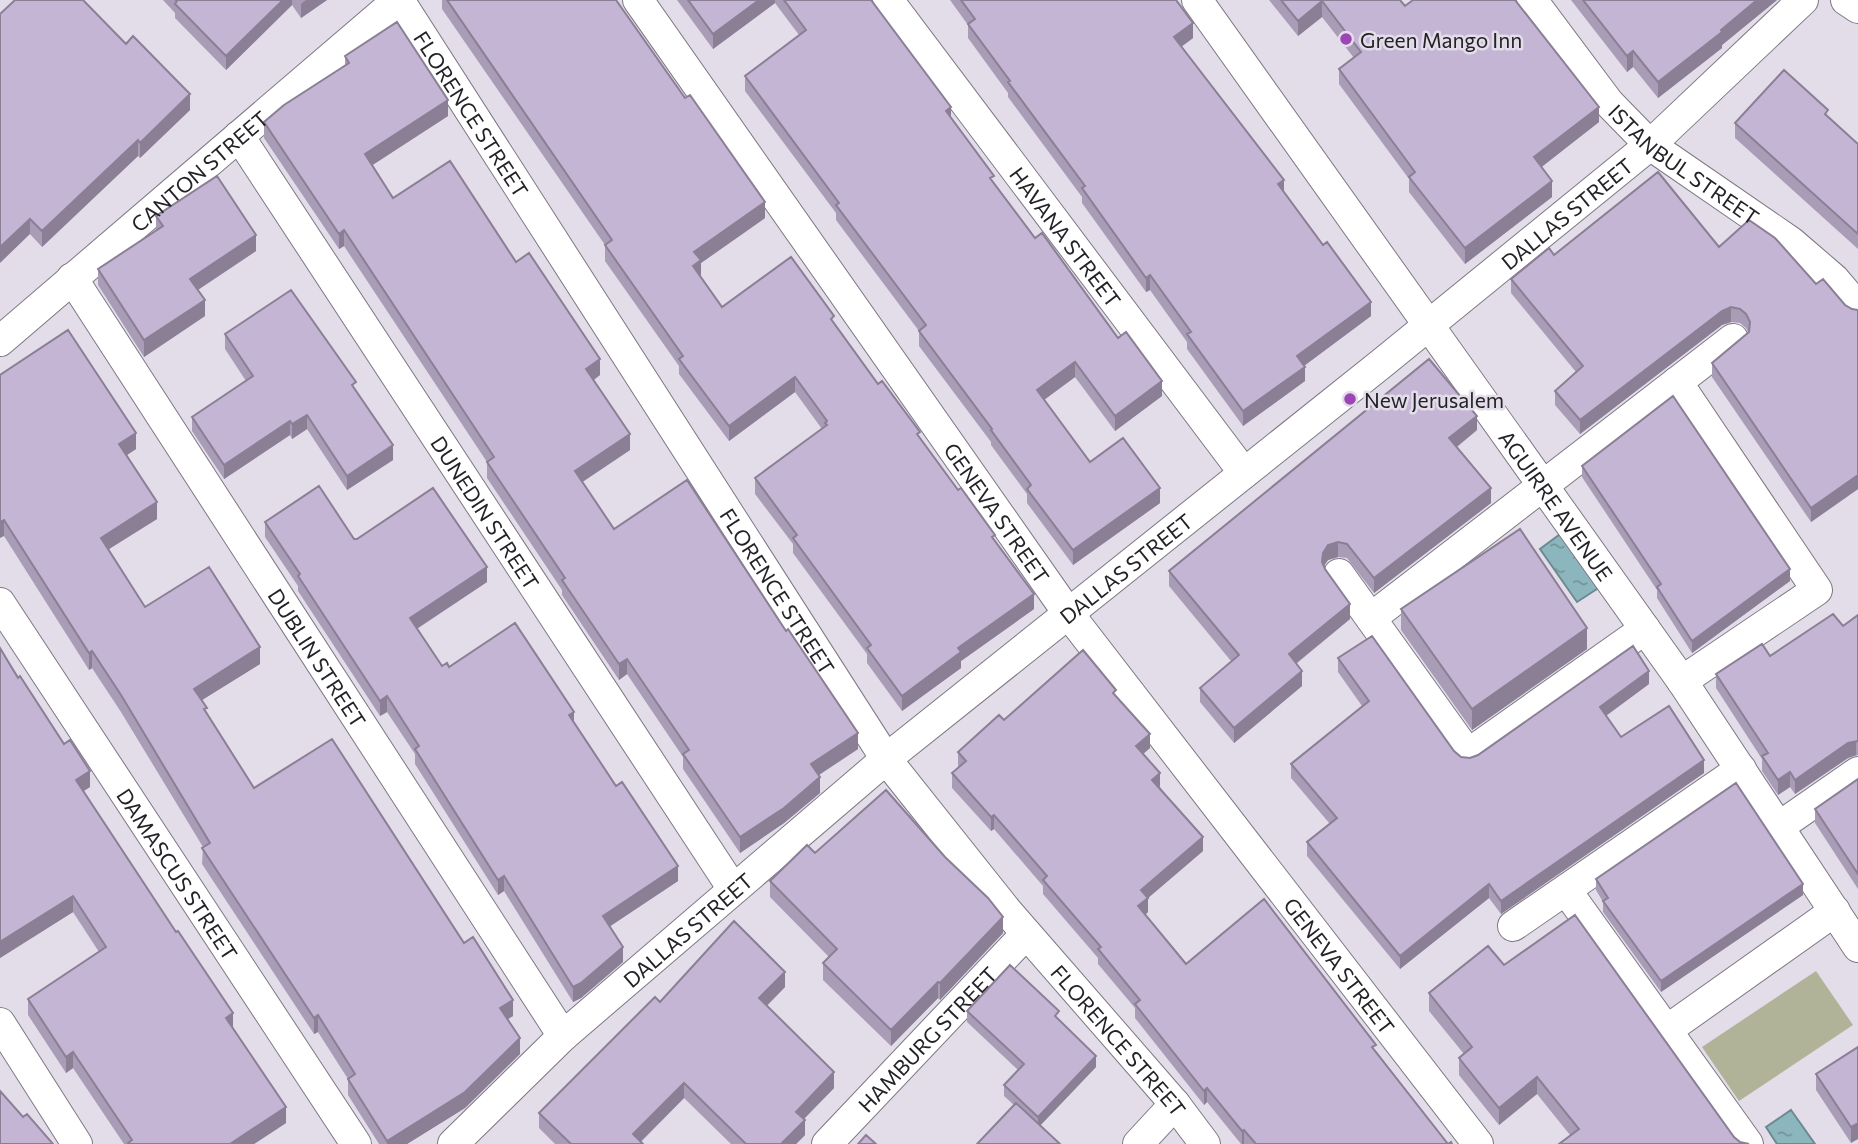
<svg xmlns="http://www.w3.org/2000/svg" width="1858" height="1144" font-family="Commissioner,sans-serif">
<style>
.garden{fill:#b1b399}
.water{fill:url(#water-ripples);stroke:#6d8a90;stroke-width:2}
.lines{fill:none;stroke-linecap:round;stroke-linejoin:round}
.minor-casing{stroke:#7d7883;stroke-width:32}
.minor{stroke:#fff;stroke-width:30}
.wall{fill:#a99cb7}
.shaded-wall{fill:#8a7f95}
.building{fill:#c5b5d5;stroke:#8a7f95;stroke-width:2}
.poi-dot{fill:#9b46b4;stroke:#e3ddea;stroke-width:2.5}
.labels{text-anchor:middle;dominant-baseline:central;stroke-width:5;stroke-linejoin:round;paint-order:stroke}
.poi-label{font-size:21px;fill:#242227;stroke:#e3ddea;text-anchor:start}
.street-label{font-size:21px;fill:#242227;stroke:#e3ddea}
</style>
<defs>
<pattern id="water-ripples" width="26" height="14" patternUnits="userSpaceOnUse" patternTransform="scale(1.75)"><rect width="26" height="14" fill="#8cb6bd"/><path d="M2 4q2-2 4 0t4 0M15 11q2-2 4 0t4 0" fill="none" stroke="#72949a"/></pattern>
</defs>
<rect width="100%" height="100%" fill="#e3ddea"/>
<path class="garden" d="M1816,971L1853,1025L1739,1101L1702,1047Z"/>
<path class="water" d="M1563,532L1600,587L1577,602L1540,549Z
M1791,1110L1815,1144H1777L1766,1127Z"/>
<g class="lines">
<g class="minor-casing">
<g id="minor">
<path id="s1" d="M399,0L886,759L1007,911L1175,1104L1205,1144"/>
<path id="s2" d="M638,0L1068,613L1478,1144"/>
<path id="s3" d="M888,0L1244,473"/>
<path id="s4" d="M1197,0L1682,681L1858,947"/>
<path id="s5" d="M1532,0L1609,103L1650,145L1791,242L1834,279L1858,307"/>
<path d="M1846,0L1858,8"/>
<path id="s6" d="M239,136L733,889"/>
<path id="s7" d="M72,278L563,1036"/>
<path id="s8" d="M0,341L398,0"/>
<path d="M1677,382L1817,590L1682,681"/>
<path d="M1339,574L1468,754L1645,629"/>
<path id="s9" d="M0,603L356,1144"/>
<path d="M1371,618L1733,339"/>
<path d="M1780,826L1858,772"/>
<path d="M1566,890L1748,1144"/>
<path d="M1513,926L1741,769"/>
<path d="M0,1023L77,1144"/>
<path d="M1667,1030L1835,911"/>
<path id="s10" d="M453,1144L563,1036L886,759L1381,364L1650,145L1803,0"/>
<path id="s11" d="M827,1144L1026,934"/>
<path d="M1138,1144L1175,1104"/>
</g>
</g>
<use href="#minor" class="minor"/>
</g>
<path class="wall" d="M15,0L190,110L140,158L138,156L42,247L30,234Z
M163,0H327L301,18L292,5L226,70L175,18V13Z
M442,0H616L765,218L701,263L700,277L722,307L834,323L878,384L920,438L995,541L1034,609L961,661V668L902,711L867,663V654L793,553V544L755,494V478L822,429L795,392L729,441L679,374V366L605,261V245L442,9Z
M677,0H871L994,184L1035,238L1118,338L1162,396L1115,431L1075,377L1044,400L1090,462L1160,503L1073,565L1027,503V494L991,445V442L919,346V331L836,220V213L745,91V76L799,35L775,3L713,49Z
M950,0H1176L1193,38L1181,47L1371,316L1304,366L1305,381L1243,426L1187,349V342L1150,290L1146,292L1082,203V197L1008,97V93L968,38V25Z
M1269,0H1400L1405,6L1599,122L1541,167L1552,197L1465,264L1409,192V179L1339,84V69L1354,58L1322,17L1298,36Z
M1571,0H1777L1722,45V48L1658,98L1633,67L1627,72Z
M345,56L448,116L372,165L393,198L516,262L600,375L594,380L630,450L582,482L614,529L858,749L819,775L820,793L784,823L740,853L683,769V757L627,674L619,680L562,595V590L487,478V462L344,246L339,249L264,138V122L345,65Z
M1828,117L1858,144V249L1735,138V123Z
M156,216L256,251L198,290L205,316L144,357L98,285V269L156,230Z
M1719,247L1816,284L1852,309L1858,310V489L1811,522L1712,377V363L1748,332L1746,328L1740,323L1731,322L1722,325L1580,434L1555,405V391L1576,372L1511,293V279L1554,255Z
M225,334L356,390L393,460L347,490L307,429L292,439L290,435L224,479L192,431V417L246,381L225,349Z
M0,375L136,449L127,455L157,519L109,549L145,607L260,664L202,700L207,714L254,788L464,943L513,1016L508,1019L520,1054L465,1108L407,1144H379L348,1095V1079L318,1032L314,1034L202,864L203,847L121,712L92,668L89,670L4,536Z
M1477,430L1457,447L1491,503L1374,593L1347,558L1338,557L1328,560L1324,566L1350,619L1296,664L1302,686L1234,743L1200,702V688L1231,661L1169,586V571Z
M1582,466L1790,581L1692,653L1657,598V590L1582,477Z
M265,522L354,539L487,582L417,629L442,666L449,667L574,723L678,881L610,926L623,962L581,998L573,1002L504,891L498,895L415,764V754L387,712L380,716L298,591V586L265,537Z
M1401,609L1587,649L1472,730L1401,630Z
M1858,615V755L1848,758L1795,794L1790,787L1778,795L1762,771V759L1716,688V674L1770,656L1843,626Z
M0,648L90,787L83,791L233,1029L286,1123L254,1144H124L73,1068L66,1073L28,1015V999L99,952L73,912L0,958Z
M1338,658L1461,757L1470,758L1649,684L1606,716L1621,737L1704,773L1501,914L1489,898L1400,969L1307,856V842L1330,824L1291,778V764L1362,706L1338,672Z
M1116,696L1150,748L1143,754L1160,787L1203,851L1148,898V912L1145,915L1186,964L1376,1051L1448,1144H1452H1241L1207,1102L1204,1105L1135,1018V1008L1098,964V958L1043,894V886L994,829L991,831L952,788V773L959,768L958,766V752Z
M1858,779V889L1815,823V809Z
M815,853L1003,933L940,1000L938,998L891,1046L823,980V963L829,957L770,897V881Z
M1596,879L1803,895L1661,992L1603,912V902L1596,890Z
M1504,965L1734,1137L1570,1135L1537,1094L1499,1125L1459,1075V1058L1464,1054L1429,1011V993Z
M785,987L767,1006L834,1088L804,1119L805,1135L796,1144H731L684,1098L641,1142L643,1144H555L539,1128V1113L660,1002Z
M967,1011L1059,1020L1096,1067L1040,1125L1014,1105L1004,1096V1085L1018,1070L967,1022Z
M1858,1047L1851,1143L1816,1090V1074Z"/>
<path class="shaded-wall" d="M283,0H292V5L226,70V56Z
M306,0H327L301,18V4Z
M759,0H775V3L713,49V34Z
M1757,0H1777L1722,45V48L1658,98V82Z
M1322,1V17L1298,36V21Z
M1193,23V38L1174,52V37Z
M1633,51V67L1627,72V56Z
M190,94V110L140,158V143Z
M448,100V116L365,170V154Z
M951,107V122L946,111Z
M1599,107V122L1534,173V157Z
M138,140V156L42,247V231Z
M1284,180V195L1278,184Z
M1552,181V197L1465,264V248Z
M765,202V218L701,263V276L693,282V266L694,252Z
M30,219V234L0,263V247Z
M344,230V246L339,249V234Z
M256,235V251L190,295V279Z
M1150,275V290L1146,292V278Z
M205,300V316L144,357V340Z
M1371,302V316L1297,371V356Z
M1731,307V322L1722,325L1580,434V420L1722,311Z
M600,359V375L586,385V369Z
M1075,362V377L1037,405V390Z
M1305,367V381L1243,426V411Z
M795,377V392L729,441V426Z
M1162,381V396L1115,431V416Z
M307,415V429L292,439V424Z
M1477,416V430L1449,453V438Z
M290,421V435L224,479V465Z
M136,433V449L119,460V444Z
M630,434V450L575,487V471Z
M393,445V460L347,490V476Z
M1858,475V489L1811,522V508Z
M1160,488V503L1073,565V550Z
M1491,488V503L1374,593V578Z
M157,502V519L101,554V538Z
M4,520V536L0,538V522Z
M1338,542V557L1328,560L1323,567L1322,562L1323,553L1328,545Z
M487,567V582L410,633V618Z
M1790,569V581L1692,653V641Z
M1034,594V609L961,661V668L902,711V696L958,648Z
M1350,604V619L1289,669V654Z
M1587,628V649L1472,730V709Z
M260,647V664L194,705V689Z
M92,651V668L89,670V653Z
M627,659V674L619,680V664Z
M1302,671V686L1234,743V728Z
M1649,671V684L1600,720V707Z
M387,696V712L380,716V701Z
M574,712V727L569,715Z
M858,733V749L811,780V764Z
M1150,734V748L1136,760V746Z
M1856,740V755L1848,758L1795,794V780L1848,743Z
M1704,760V773L1501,914V901Z
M90,771V787L76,796V780Z
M1790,772V787L1778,795V780Z
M1160,773V787L1152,780Z
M820,777V793L784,823L740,853V837Z
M994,815V829L991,831V817Z
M1203,837V851L1148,898V912L1138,921V906L1141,890Z
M678,866V881L603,931V916Z
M504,876V891L498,895V880Z
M1489,884V898L1400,969V956Z
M1803,884V895L1661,992V981Z
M73,896V912L0,958V942Z
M1003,917V933L940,1000V983Z
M623,947V962L581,998L573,1002V987Z
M785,972V987L759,1013V998Z
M938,982V998L891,1046V1030Z
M513,1000V1016L500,1024V1008Z
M233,1013V1029L226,1018Z
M318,1015V1032L314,1034V1018Z
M520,1038V1054L465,1108L407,1144H387V1141Z
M73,1052V1068L66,1073V1057Z
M1096,1056V1067L1038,1128V1117Z
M834,1072V1088L796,1127V1112Z
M1537,1077V1094L1499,1125V1108Z
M684,1083V1098L638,1144L633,1134Z
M1207,1088V1102L1204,1105V1091Z
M286,1107V1123L254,1144H230Z
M805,1120V1135L796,1144H781Z
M1858,1123V1139L1851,1143V1127Z
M1244,1130V1144H1242V1131Z"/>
<path class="building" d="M15,0H83L126,44L133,36L190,94L140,143L138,140L42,231L30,219L0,247V14Z
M176,0H283L226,56L175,4L177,1Z
M447,0H616L685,98L690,95L765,202L694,252L701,260L693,266L722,307L791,257L834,316L831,319L878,384L882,381L920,432L917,434L958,490L961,488L995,535L992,537L1034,594L958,648L961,652L902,696L867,648L871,645L793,538L797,535L755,478L827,425L825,423L827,421L795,377L729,426L679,359L683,356L605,245L612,240Z
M688,0H759L713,34Z
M784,0H871L951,107L946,111L994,176L990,178L1035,238L1042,233L1118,338L1126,332L1162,381L1115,416L1075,362L1037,390L1090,462L1123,438L1160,488L1073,550L1027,489L1031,485L991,430L992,429L919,331L926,325L836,205L839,203L745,76L806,30Z
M961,0H1176L1193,23L1174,37L1284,180L1278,184L1323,245L1327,242L1371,302L1297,356L1305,367L1243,411L1187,334L1191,332L1150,275L1146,278L1082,188L1085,186L1008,82L1010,81L968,24L975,19Z
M1281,0H1400L1405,6L1413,0H1515L1599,107L1534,157L1552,181L1465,248L1409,177L1415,172L1339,69L1361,52L1322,1L1298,21Z
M1583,0H1757L1721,30L1722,32L1658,82L1633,51L1627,56Z
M397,22L448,100L365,154L393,198L450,161L516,262L529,253L600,359L586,369L630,434L575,471L614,529L687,480L786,631L788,629L858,733L811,764L820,777L784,808L740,837L683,754L689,750L627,659L619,664L562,580L565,578L487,462L494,457L344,230L339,234L264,122L284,105L349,63L345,56Z
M1784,70L1828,110L1825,114L1858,144V234L1735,123Z
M1658,172L1719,247L1749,220L1775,238L1816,284L1823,279L1845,305L1852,309L1858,310V475L1811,508L1712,363L1749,332L1750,322L1746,314L1740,309L1731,307L1722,311L1580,420L1555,391L1583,366L1511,279L1549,248L1554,255Z
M217,176L256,235L190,279L205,300L144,340L98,269L163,226L156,216Z
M291,290L356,382L352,385L393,445L347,476L307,415L292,424L290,421L224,465L192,417L253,376L225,334Z
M68,330L136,433L119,444L157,502L101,538L145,607L209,567L260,647L194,689L207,708L204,709L254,788L332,739L464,943L473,937L513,1000L500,1008L520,1038L465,1092L387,1141L348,1079L355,1074L318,1015L314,1018L202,848L210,843L121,695L92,651L89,653L4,520L0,522V375Z
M1429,359L1477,416L1449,438L1491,488L1374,578L1347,544L1338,542L1328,545L1323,553L1322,562L1325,569L1350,604L1289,654L1302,671L1234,728L1200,688L1239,655L1169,571Z
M1673,396L1790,569L1692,641L1657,587L1661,584L1582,466Z
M319,486L354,539H357L433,488L487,567L410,618L442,666L447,663L449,667L515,623L574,712L569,715L616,786L622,782L678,866L603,916L623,947L581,983L573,987L504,876L498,880L415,749L419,746L387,696L380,701L298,576L300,574L265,522Z
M1520,529L1587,628L1472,709L1401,609Z
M1833,614L1843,626L1858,615V741L1848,743L1795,780L1790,772L1778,780L1762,756L1768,753L1716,674L1762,644L1770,656Z
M1372,636L1454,751L1461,757L1470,758L1478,755L1633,646L1649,671L1600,707L1621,737L1669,706L1704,760L1501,901L1489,884L1400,956L1307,842L1337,818L1291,764L1369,701L1338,658Z
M0,648L18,678L20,676L64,744L70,740L90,771L76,780L176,932L178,931L233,1013L226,1018L286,1107L230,1144H129L128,1143L132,1140L73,1052L66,1057L28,999L106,947L73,896L0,942Z
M1083,650L1116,690L1113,693L1150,734L1136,746L1160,773L1152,780L1203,837L1141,890L1148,898L1138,906L1186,964L1264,899L1376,1045L1372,1047L1448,1144L1451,1142L1452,1144H1256L1244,1130L1242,1131L1207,1088L1204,1091L1135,1004L1140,1000L1098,949L1101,947L1043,880L1047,876L994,815L991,817L952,773L966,761L958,752L999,715L1004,720Z
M1858,779V874L1815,809Z
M1736,783L1803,884L1661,981L1603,901L1608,898L1596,879Z
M886,790L945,857L988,898L1003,917L940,983L938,982L891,1030L823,963L837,949L770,881L807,845L815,853Z
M1575,915L1734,1137L1740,1142L1749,1144H1559L1579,1129L1537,1077L1499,1108L1459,1058L1472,1047L1429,993L1488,946L1504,965Z
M734,921L785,972L759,998L834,1072L796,1112L805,1120L781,1144H746L684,1083L633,1134L643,1144H571L539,1113L655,997L660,1002Z
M1010,965L1059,1011L1055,1016L1096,1056L1038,1117L1004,1085L1024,1064L967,1011Z
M1858,1047V1123L1851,1127L1816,1074Z
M0,1091L23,1117L27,1114L53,1144H0Z
M1016,1103L1060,1144H977Z
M866,1135L876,1144H858Z"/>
<g class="poi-dot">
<circle cx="1346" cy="39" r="7"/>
<circle cx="1350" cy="399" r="7"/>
</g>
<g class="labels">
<g class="poi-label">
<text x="1360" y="39">Green Mango Inn</text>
<text x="1364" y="399">New Jerusalem</text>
</g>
<g class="street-label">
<text stroke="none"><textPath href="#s1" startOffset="135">FLORENCE STREET</textPath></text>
<text stroke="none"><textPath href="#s5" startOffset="226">ISTANBUL STREET</textPath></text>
<text stroke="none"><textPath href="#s8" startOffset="262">CANTON STREET</textPath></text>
<text stroke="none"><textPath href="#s10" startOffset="1452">DALLAS STREET</textPath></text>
<text stroke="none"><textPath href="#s3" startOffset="296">HAVANA STREET</textPath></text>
<text stroke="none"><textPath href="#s4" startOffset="620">AGUIRRE AVENUE</textPath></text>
<text stroke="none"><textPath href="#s2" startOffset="626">GENEVA STREET</textPath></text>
<text stroke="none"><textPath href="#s6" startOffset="450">DUNEDIN STREET</textPath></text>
<text stroke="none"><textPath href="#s10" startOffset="886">DALLAS STREET</textPath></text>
<text stroke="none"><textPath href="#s1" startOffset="702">FLORENCE STREET</textPath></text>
<text stroke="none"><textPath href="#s7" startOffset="452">DUBLIN STREET</textPath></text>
<text stroke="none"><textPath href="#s9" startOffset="324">DAMASCUS STREET</textPath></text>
<text stroke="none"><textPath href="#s10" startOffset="318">DALLAS STREET</textPath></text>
<text stroke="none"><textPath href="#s2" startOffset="1194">GENEVA STREET</textPath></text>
<text stroke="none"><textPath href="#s11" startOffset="145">HAMBURG STREET</textPath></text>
<text stroke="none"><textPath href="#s1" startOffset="1267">FLORENCE STREET</textPath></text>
</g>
</g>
</svg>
